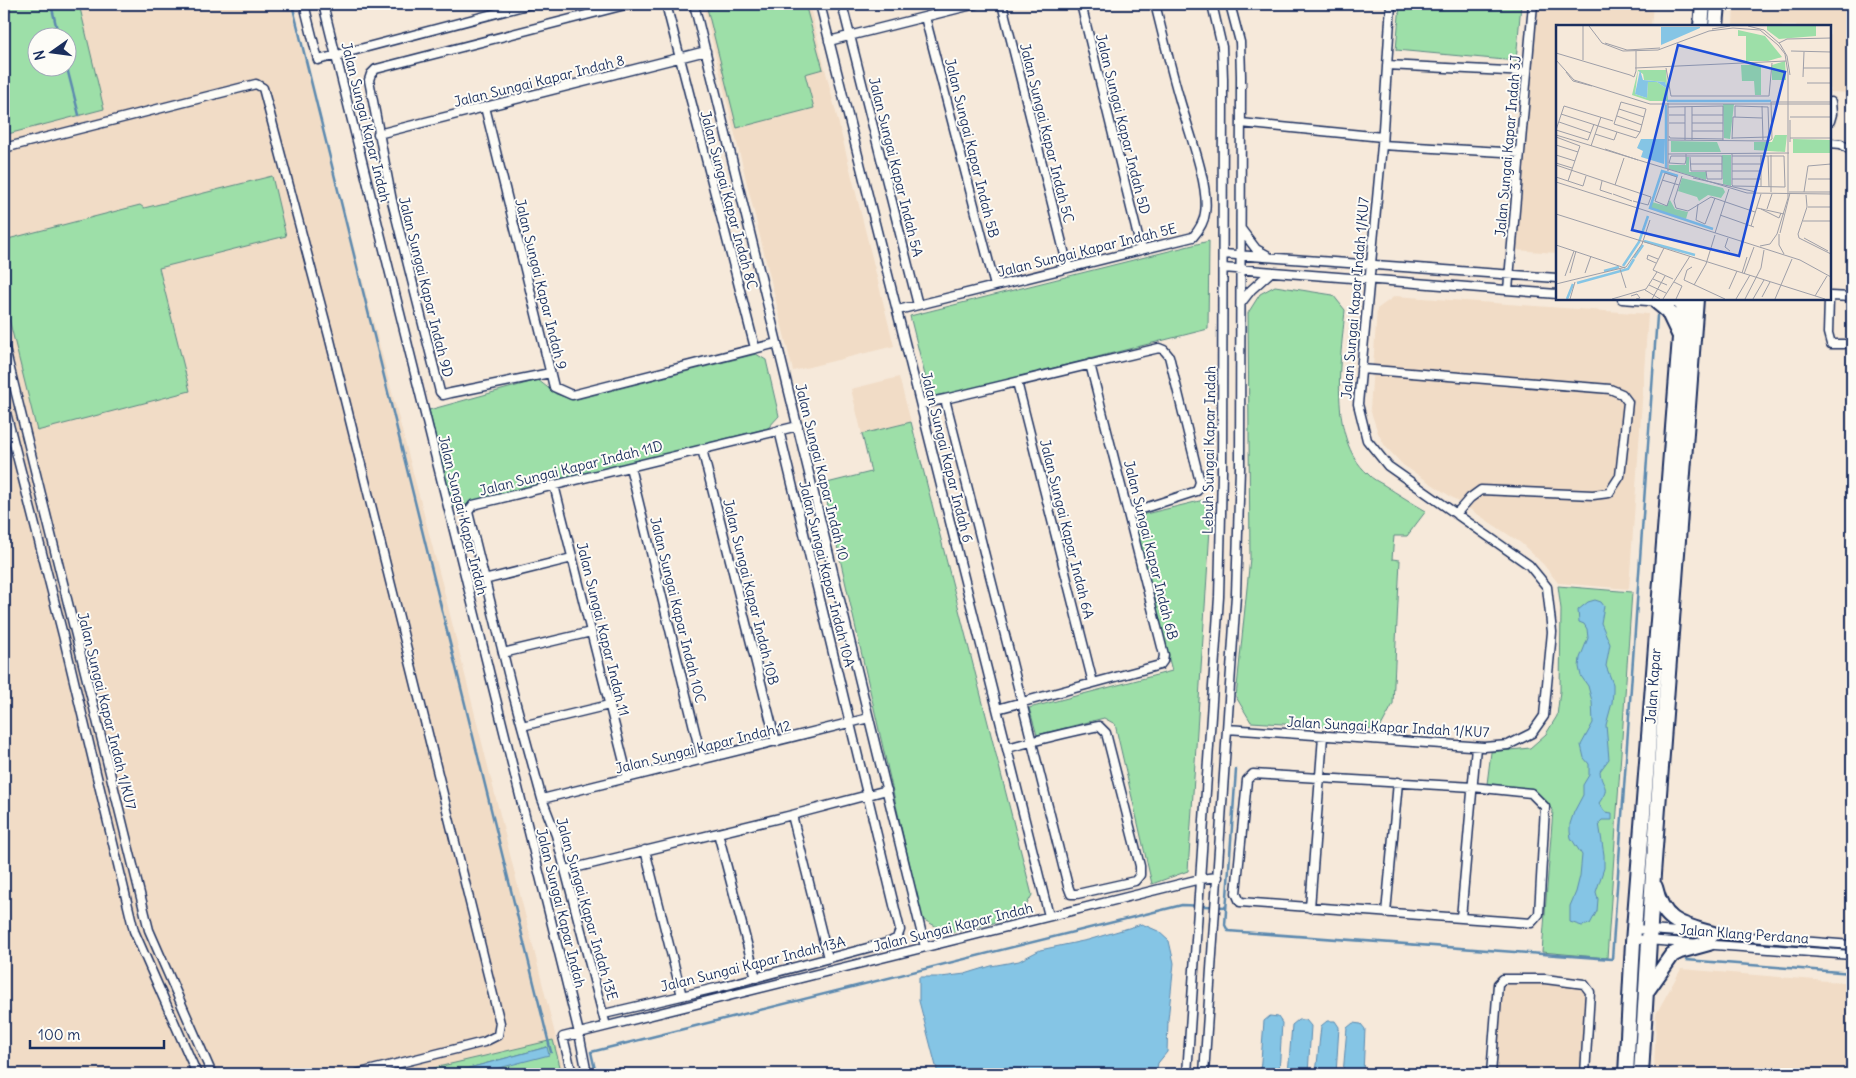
<svg xmlns="http://www.w3.org/2000/svg" width="1856" height="1078" font-family="Delius,sans-serif">
<style>
.built{fill:#f1dcc6;fill-rule:evenodd}
.green{fill:#9ddfa8;stroke:#5c8783;fill-rule:evenodd}
.water{fill:#85c5e5;stroke:#5b89af}
.lines{fill:none;stroke-linecap:round;stroke-linejoin:round}
.stream{stroke:#5b89af;stroke-width:2.5}
.minor-casing{stroke:#1b2f5e;stroke-width:11}
.trunk-casing{stroke:#1b2f5e;stroke-width:18}
.minor{stroke:#fdfcf7;stroke-width:8}
.trunk{stroke:#fdfcf7;stroke-width:14}
.labels{text-anchor:middle;dominant-baseline:central;stroke-width:4;stroke-linejoin:round;paint-order:stroke}
.street-label{font-size:14px;fill:#1b2f5e;stroke:#fdfcf7}
.inset-river{fill:none;stroke:#85c5e5;stroke-width:2.5}
.inset-road{fill:none;stroke:#9e9fa8;stroke-width:1}
.view{fill:#1d4ed8;fill-opacity:0.15;stroke:#1d4ed8;stroke-width:2.5}
.inset-edge{fill:none;stroke:#1b2f5e;stroke-width:2.5}
</style>
<rect width="100%" height="100%" fill="#f6e9da"/>
<filter id="ink" filterUnits="userSpaceOnUse"><feTurbulence type="fractalNoise" baseFrequency=".02" numOctaves="2"/><feDisplacementMap in="SourceGraphic" scale="10" xChannelSelector="R" yChannelSelector="G"/><feConvolveMatrix kernelMatrix="1 2 1 2 8 2 1 2 1" color-interpolation-filters="sRGB"/></filter>
<g filter="url(#ink)">
<path class="built" d="M4,4H290L442,583L565,1074H4ZM38,38H68V68H38Z
M703,4H809L894,346L793,371Z
M1538,4H1653L1651,26H1557V253L1515,250Z
M1734,4H1852V93L1830,92V26H1733Z
M1395,296L1648,314L1629,589L1558,583L1543,564L1521,543L1403,465L1385,446L1378,433L1370,409L1377,309Z
M899,377L911,422L862,434L851,389Z
M1681,969L1852,983V1074H1654L1656,1014Z
M1505,982H1549L1582,988L1586,992L1581,1074H1494L1501,984Z"/>
<path class="green" d="M4,4H79L104,109L4,135ZM38,38H68V68H38Z
M706,4H805L823,69L805,74L814,108L737,128Z
M1400,4H1521L1516,61L1396,50Z
M272,176L286,236L159,268L190,391L37,431L4,299V240L140,205L144,208Z
M1209,241L1208,329L931,399L910,316Z
M1275,286L1333,295L1345,310C1341,358 1327,438 1368,474C1372,479 1379,482 1384,485C1398,494 1412,503 1426,511L1407,536H1394L1392,559L1400,560L1393,704L1379,730L1251,722L1236,697L1250,558L1248,313L1260,294Z
M756,354L766,360L779,416L768,428L453,508L429,410L538,380L556,394L574,400Z
M911,422L1032,895L1020,917L949,933L922,919L823,484L871,472L862,434Z
M1212,498L1188,871L1152,884L1115,724L1104,718L1037,735L1029,708L1172,671L1133,517Z
M1558,586L1632,592L1607,958L1542,952L1553,810L1530,789L1487,784L1491,752L1530,748L1546,734L1557,716L1560,691L1561,609Z
M553,1040L562,1074H476L547,1047L447,1074H408Z"/>
<path class="water" d="M1595,600L1601,602L1604,606L1601,623L1610,644L1606,666L1613,684V692L1612,703L1606,725L1609,759L1600,771C1601,788 1612,785 1599,803L1605,812L1612,813V820H1602L1599,823L1604,855V868L1596,892L1598,899L1597,911L1590,924L1582,926L1570,922V906L1576,892L1580,876L1582,855L1571,838L1570,832V824L1574,812L1583,795V785L1589,775V764L1584,758L1581,745L1593,723L1592,701L1588,686L1581,676L1579,667L1580,658L1588,638L1587,629L1584,624L1579,622L1578,610L1588,602Z
M1142,924L1158,931L1169,941L1174,963L1168,1020L1167,1052L1158,1063L1156,1074H938L919,1001V977H941L965,974L991,966L1019,961L1040,950L1088,940Z
M1270,1016L1278,1017L1282,1023L1279,1074H1260L1264,1021Z
M1298,1020H1306L1311,1026L1308,1074H1288L1292,1025Z
M1327,1021H1335L1339,1027L1336,1074H1316L1321,1026Z
M1353,1023L1361,1024L1365,1029L1363,1074H1343L1347,1028Z
M547,1047L549,1055L476,1074H447Z"/>
<g class="lines">
<path class="stream" d="M51,4L59,38
M292,4L551,1052
M67,68L79,115
M1236,770L1225,925L1228,931L1612,959L1657,316
M1686,960L1852,973
M596,1074L591,1052L1182,905L1226,907"/>
<g class="minor-casing">
<path id="minor" d="M304,4L318,60L531,4
M323,4L579,1033L587,1074
M666,4L755,348
M694,4L925,947
M820,4L1049,916
M842,4L918,305
M1002,4L1068,267
M1081,4L1141,249
M925,17L995,286
M829,41L976,4
M1387,65L1527,72
M485,107L554,387L572,395L777,343
M1830,121L1832,114L1831,102
M1241,123L1382,137
M378,134L706,51
M1830,143L1841,144L1852,151
M1382,145L1520,153
M4,148L256,84L263,88L329,336L500,1023L498,1035L484,1042L356,1074
M1241,229L1256,249L1267,255
M1223,254L1557,278
M1223,268L1557,294
M1508,290L1533,4
M1830,296L1852,297
M1622,299L1686,304
M1829,299L1828,333L1831,344H1844
M1241,303L1251,290L1271,272
M898,310L1193,237C1199,230 1204,223 1205,213C1210,185 1187,127 1179,97C1170,66 1163,35 1155,4
M4,345L149,930L212,1074
M1361,369L1610,389L1622,394L1628,402L1620,476L1609,493L1593,495L1481,490L1470,498L1456,514
M550,373L451,393L443,395L440,392L392,201L369,80L371,74L376,69L629,4
M1017,382L1093,683
M921,404L945,399
M4,405L63,635L134,931L197,1074
M702,449L776,742
M630,467L702,760
M554,485L628,778
M484,580L572,558
M503,653L591,632
M997,709L1160,665L1163,661L1164,655L1090,364
M522,726L609,705
M1227,729L1484,747L1508,745L1532,733L1544,716L1552,632L1547,587L1529,565L1388,466L1367,440L1358,404L1382,145L1391,4
M1007,748C1038,740 1068,732 1099,726L1106,733L1140,866V875L1135,881L1077,894H1071L1068,886C1027,724 987,561 945,399L1159,348L1164,350L1169,356L1200,482L1197,491L1129,513
M1253,774L1473,787L1531,793L1545,807L1539,914L1531,923L1240,902L1236,893L1247,780Z
M542,799L869,718
M792,815L828,958
M718,833L756,978
M645,850L682,996
M566,870L792,815L887,790
M1310,908L1323,736
M1386,913L1398,782
M1461,918L1476,747
M1635,929L1692,933
M1711,934L1852,945
M1633,939L1852,955
M604,1014L720,987L890,942L897,938L900,930L779,430
M606,1026L556,835L542,799L514,697L468,512L473,505L798,426
M572,1074L563,1037L1200,879L1218,877
M1187,1074L1219,597L1222,472L1223,79L1222,47L1212,4
M1204,1074L1236,595L1240,468L1241,76L1240,42L1230,4
M1491,1074L1498,984L1503,979H1545L1584,984L1590,992L1585,1074"/>
</g>
<g class="trunk-casing">
<path id="trunk" d="M1701,26L1703,4
M1716,26L1718,4
M1656,301L1668,311L1679,334
M1655,887C1663,923 1682,925 1713,934
M1646,992L1672,955L1680,951L1709,943
M1626,1074L1633,942L1683,299
M1641,1074L1653,874L1696,299"/>
</g>
<use href="#minor" class="minor"/>
<use href="#trunk" class="trunk"/>
</g>
</g>
<g class="labels">
<g class="street-label">
<text transform="translate(539 81) rotate(-14)">Jalan Sungai Kapar Indah 8</text>
<text transform="translate(366 122) rotate(76)">Jalan Sungai Kapar Indah</text>
<text transform="translate(1123 124) rotate(76)">Jalan Sungai Kapar Indah 5D</text>
<text transform="translate(1047 133) rotate(76)">Jalan Sungai Kapar Indah 5C</text>
<text transform="translate(1508 146) rotate(-85)">Jalan Sungai Kapar Indah 3J</text>
<text transform="translate(972 148) rotate(76)">Jalan Sungai Kapar Indah 5B</text>
<text transform="translate(896 167) rotate(76)">Jalan Sungai Kapar Indah 5A</text>
<text transform="translate(729 200) rotate(75)">Jalan Sungai Kapar Indah 8C</text>
<text transform="translate(1087 250) rotate(-14)">Jalan Sungai Kapar Indah 5E</text>
<text transform="translate(541 284) rotate(76)">Jalan Sungai Kapar Indah 9</text>
<text transform="translate(426 287) rotate(76)">Jalan Sungai Kapar Indah 9D</text>
<text transform="translate(1355 298) rotate(-85)">Jalan Sungai Kapar Indah 1/KU7</text>
<text transform="translate(1209 450) rotate(-89)">Lebuh Sungai Kapar Indah</text>
<text transform="translate(947 457) rotate(76)">Jalan Sungai Kapar Indah 6</text>
<text transform="translate(571 468) rotate(-14)">Jalan Sungai Kapar Indah 11D</text>
<text transform="translate(822 472) rotate(76)">Jalan Sungai Kapar Indah 10</text>
<text transform="translate(463 515) rotate(76)">Jalan Sungai Kapar Indah</text>
<text transform="translate(1067 529) rotate(76)">Jalan Sungai Kapar Indah 6A</text>
<text transform="translate(1151 550) rotate(76)">Jalan Sungai Kapar Indah 6B</text>
<text transform="translate(827 574) rotate(76)">Jalan Sungai Kapar Indah 10A</text>
<text transform="translate(751 592) rotate(76)">Jalan Sungai Kapar Indah 10B</text>
<text transform="translate(678 610) rotate(76)">Jalan Sungai Kapar Indah 10C</text>
<text transform="translate(603 629) rotate(76)">Jalan Sungai Kapar Indah 11</text>
<text transform="translate(1653 686) rotate(-86)">Jalan Kapar</text>
<text transform="translate(107 711) rotate(76)">Jalan Sungai Kapar Indah 1/KU7</text>
<text transform="translate(1388 727) rotate(3)">Jalan Sungai Kapar Indah 1/KU7</text>
<text transform="translate(703 747) rotate(-14)">Jalan Sungai Kapar Indah 12</text>
<text transform="translate(561 908) rotate(76)">Jalan Sungai Kapar Indah</text>
<text transform="translate(587 909) rotate(74)">Jalan Sungai Kapar Indah 13E</text>
<text transform="translate(953 927) rotate(-14)">Jalan Sungai Kapar Indah</text>
<text transform="translate(1744 934) rotate(4)">Jalan Klang Perdana</text>
<text transform="translate(753 964) rotate(-14)">Jalan Sungai Kapar Indah 13A</text>
</g>
</g>
<g transform="translate(1556 25)">
<rect width="275" height="275" fill="#f6e9da"/>
<path d="M211,1H260V11L223,14L211,5ZM182,5L209,11L226,32L212,36H190V11H182ZM229,36L230,55H216V40ZM185,40H205V70H199L198,56H186ZM82,45H110L112,76H94L76,70ZM82,46L87,49L88,55L109,57L111,63V75L110,63L101,57H92L91,73L79,69ZM167,79H178L174,114L168,113ZM219,110H231L229,127L198,125V117H216ZM237,114L275,115V128H237ZM115,116L161,117L165,127H115ZM166,130H175V161L167,159ZM130,132H133V147H150V155L113,144V140H130ZM126,153L167,163L169,167L165,173L152,170L143,176L141,172L122,166ZM114,175L119,184L132,187L130,194L94,183L96,177L110,181Z" fill="#9ddfa8" fill-rule="evenodd"/>
<path d="M105,2H144V3L105,20ZM84,45L87,55L109,57L111,63L112,75L110,63L101,57H92L91,73L79,69ZM85,114H109L108,139L85,132L87,126L81,123Z" fill="#85c5e5"/>
<path class="inset-river" d="M111,76H215M110,143V80M122,151L106,146L94,183L157,204M88,216L139,230M78,233L87,220M67,241L83,217L92,191M48,246L63,242M21,258L72,244L78,234M11,274L17,259"/>
<path class="inset-road" d="M27,1V35M33,1L46,18L67,26L102,25L153,6L177,3L204,5L222,20L229,29L232,48V173L221,209M192,1L208,5L224,19L231,31L234,50M156,4L174,1M49,18L71,25L104,23M223,18L231,14L275,13M235,26L275,27M0,28L74,50M0,35L18,55L94,79H275M79,43L230,36M110,43L115,71H213L216,38M247,43H275M10,47L17,56L36,61M74,50L78,52L80,46V26M247,52L248,27M251,58H275M65,77L90,84L84,107L58,99ZM206,81L207,115M112,82L167,81V116M129,82V115M63,84L88,92M5,89L61,107L58,115L39,109M113,90H129M136,90H167M61,91L86,100M234,92H275M3,97L35,108M113,98H129M136,98H167M38,99L32,115L0,105L8,81L57,96M136,106H167M61,107L80,113L84,107M0,110L191,168L275,169M113,111L114,113L167,114M0,112L24,121L12,156M176,113L213,112L212,82L179,81V92M234,113H275M176,114L177,92L206,93M112,115L213,116L216,114L215,77H275M136,115V81M234,117V95M0,120L22,127M35,121L45,92M49,124L82,135M112,129L233,128M130,129V135L129,139L113,138L115,131H166V154H151L150,146M176,129V160L177,161L229,162L228,131H176M0,130L19,136M205,130V162M212,131L213,162M134,132L135,146H166M0,138L16,143M134,139H166M176,139H205M0,140L95,172L92,180L77,176M112,146V78M176,146H205M109,148L121,152L111,181L99,176ZM126,151L118,176L120,183L132,186L155,172L199,187M0,152L27,161L30,151M137,153L200,167M176,154H205M252,154H275M106,155L123,160M46,156L44,165L56,169M0,157L244,235L275,252M59,160L68,133M215,167V130M233,167H275M248,167L252,141L275,139M57,169L76,176M250,170L251,182L242,209L243,213L275,229M142,179L140,195L149,199L159,173M252,182H275M201,183L228,189M205,184L223,193L225,188M211,184L216,169M0,189L269,274M164,190L198,202M247,196H275M195,201L205,169M159,208L173,164M224,208L234,168M223,209V220L228,229M172,213L169,222L174,226M248,213L272,226M0,220L69,243M204,221L214,219L221,209M108,223L97,245L117,254M100,238L91,234L92,230L102,234M136,242L131,245L128,255L169,274M64,244L70,263M14,248L20,226M29,248L35,231M186,248L191,232M188,249L198,222M9,251L18,226M97,254L111,260M118,257L126,261L120,274M0,259L70,242L86,219L94,195M93,260L110,268M138,260L150,239L159,210M173,264L181,246M89,265L104,274M75,271L81,269L84,273L80,274M259,271L271,251M206,272L214,257M14,274L19,257M56,274L90,264L101,247M96,274L109,251M107,274L134,231M180,274L194,250M189,274L205,243L208,225M197,274L208,255M219,274L236,234"/>
<path class="view" d="M122,20L229,47L183,231L76,205Z"/>
<rect width="275" height="275" class="inset-edge"/>
</g>
<rect width="1856" height="1078" fill="none" stroke="#fdfcf7" stroke-width="20"/>
<rect x="10" y="10" width="1836" height="1058" fill="none" stroke="#1b2f5e" stroke-width="2" filter="url(#ink)"/>
<g transform="translate(52 52) rotate(256)"><circle r="24" fill="#fdfcf7" stroke="#a3aaba"/>
<path d="M0-4L9 19L0 12L-9 19Z" fill="#1b2f5e"/>
<text y="-8" font-size="14" font-weight="bold" text-anchor="middle" fill="#1b2f5e">N</text>
</g>
<path d="M30 1040v8h134v-8" fill="none" stroke="#1b2f5e" stroke-width="2.5"/>
<text x="38" y="1040" font-size="15" fill="#1b2f5e" stroke="#fdfcf7" stroke-width="4" paint-order="stroke">100 m</text>
</svg>
